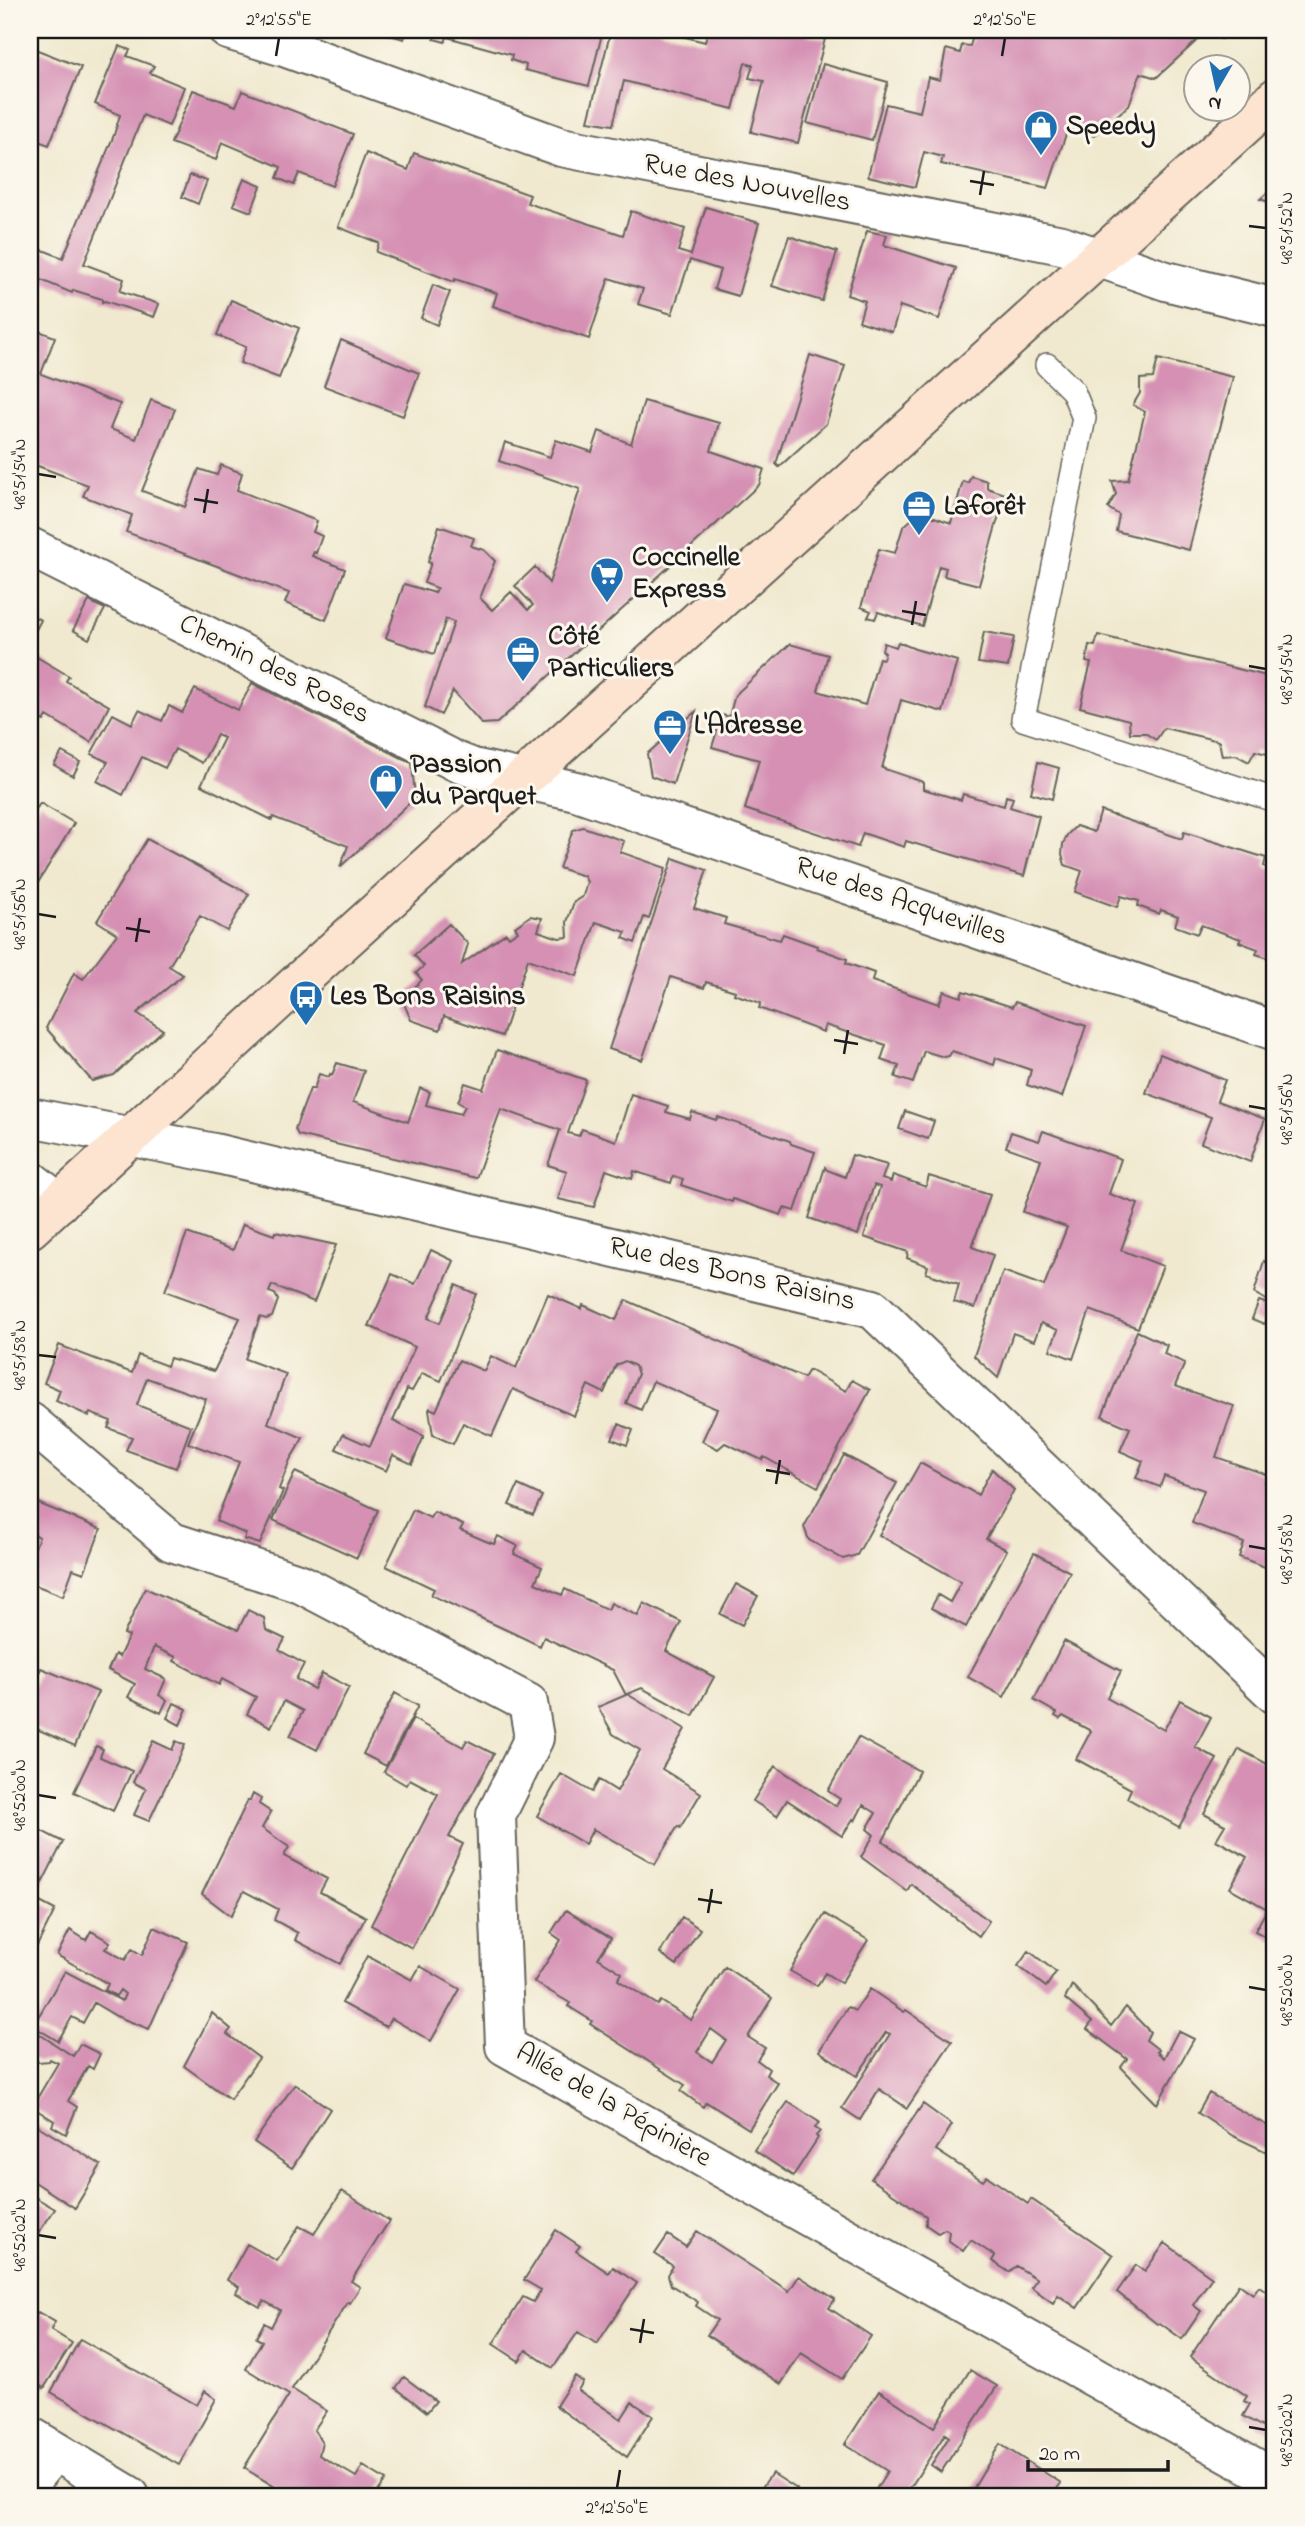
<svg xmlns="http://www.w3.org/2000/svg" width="1305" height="2526" font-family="'Indie Flower',sans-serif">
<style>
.building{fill:#d590b4;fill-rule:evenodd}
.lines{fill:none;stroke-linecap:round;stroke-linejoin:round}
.lane-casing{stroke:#66645b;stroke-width:26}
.street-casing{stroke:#66645b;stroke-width:42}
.secondary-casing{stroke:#66645b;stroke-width:42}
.lane{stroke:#fff;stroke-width:23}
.street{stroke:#fff;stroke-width:38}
.secondary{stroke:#fde4d0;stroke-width:38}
.ticks{fill:none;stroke:#1c1c1c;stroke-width:2.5}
.labels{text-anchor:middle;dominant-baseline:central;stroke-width:6;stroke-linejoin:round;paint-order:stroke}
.poi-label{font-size:28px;font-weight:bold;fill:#1c1c1c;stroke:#fbf7ec;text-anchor:start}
.street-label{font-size:28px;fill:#1c1c1c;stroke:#fbf7ec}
.neatline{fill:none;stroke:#1c1c1c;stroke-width:2.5}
.ticks-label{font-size:18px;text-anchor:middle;fill:#1c1c1c}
</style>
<rect width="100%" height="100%" fill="#fbf7ec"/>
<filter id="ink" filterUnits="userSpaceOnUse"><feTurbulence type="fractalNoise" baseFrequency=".0143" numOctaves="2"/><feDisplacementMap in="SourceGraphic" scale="14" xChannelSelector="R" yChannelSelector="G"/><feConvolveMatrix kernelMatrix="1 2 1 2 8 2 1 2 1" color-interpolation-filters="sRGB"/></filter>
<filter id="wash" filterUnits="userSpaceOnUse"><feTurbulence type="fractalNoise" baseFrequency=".00686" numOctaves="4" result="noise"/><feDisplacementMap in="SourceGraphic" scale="28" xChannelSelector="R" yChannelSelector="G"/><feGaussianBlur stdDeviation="1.57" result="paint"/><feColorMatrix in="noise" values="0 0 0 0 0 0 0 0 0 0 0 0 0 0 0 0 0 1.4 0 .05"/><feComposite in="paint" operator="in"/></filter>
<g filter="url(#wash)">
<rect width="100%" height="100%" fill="#f0e9cf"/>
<g id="blocks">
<path class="building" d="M372,30H407L404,39Z
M436,30H603L589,86L525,70L526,65L511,60L512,55L447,37L445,42L434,39Z
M611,30H658L705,42L708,30H789L825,39L798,143L751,132L764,81L749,78L753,65L745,63L733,109L624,81L613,125L588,121Z
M975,30H1224L1222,39L1204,34L1156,78L1141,73L1129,105L1094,136L1068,128L1048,188L941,164L943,157L924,152L915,187L868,176L886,104L920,112L928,77L940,80L946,49L960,53L962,45L970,46Z
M119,46L130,50L127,56L154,66L150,73L184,87L169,126L143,115L84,264L124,279L120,291L159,304L154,317L105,301L102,302V299L73,290L72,293L34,277L30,279V245L63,258L114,135L120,115L95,104Z
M30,47L81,67L49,145L30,138Z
M823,64L888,82L872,140L807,123Z
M193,90L236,106L242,91L353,134L332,186L299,173L294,185L277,178L281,167L222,142L216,160L171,143Z
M366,153L408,170L414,153L530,195L527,203L623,235L631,211L685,229L678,251L691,255L706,207L759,223L738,296L714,289L720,270L690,260L672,314L638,304L643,289L609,278L589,339L493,306L497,293L455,279L454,282L376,252L379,243L338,227Z
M190,175L207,181L198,204L182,197Z
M244,179L261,186L251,212L233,205Z
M1275,186V204L1260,199Z
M867,231L887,235L884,245L956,268L939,319L900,306L892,332L859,321L865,301L847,295Z
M789,236L837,252L822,301L772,286Z
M433,285L450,292L437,325L421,318Z
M231,300L299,328L279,378L240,363L246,347L217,335Z
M31,328L55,337L41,374L120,404L110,429L136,439L151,400L175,409L142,491L185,507L199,469L217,475L221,465L242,473L237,490L317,521L313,532L322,536L316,553L314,552L312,556L345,569L326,620L285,603L289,593L126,532L132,515L83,496L88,485L30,463Z
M341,340L419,373L403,416L324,386Z
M810,355L845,366L826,424L779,467L776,464Z
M1158,359L1233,377L1189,550L1116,531L1119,515L1108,508L1116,494L1112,481L1128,480L1145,412L1133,405L1140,393V379L1153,378Z
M644,401L719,423L711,451L764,469L759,485L497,723L482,724L453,691L441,715L425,707L454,622L446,619L434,654L386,638L404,584L435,593L437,588L424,583L431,563L428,562L439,526L474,538L471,546L484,550L495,561L480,598L492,610L511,592L528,610L533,605L515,586L535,567L549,583L580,489L499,461L505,442L550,457L556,440L592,452L599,431L631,444Z
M971,476L987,481V488L1005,494L979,585L944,576L946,568L939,566L922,626L878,612L875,619L868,617L871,611L861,607L879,549L895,553L903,527L920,512L951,523L963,481L968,483Z
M89,601L105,609L89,639L73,630Z
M30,615L41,620L30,641Z
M984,632L1014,637L1008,667L978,663Z
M1098,635L1275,678V756L1255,751L1249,762L1236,755L1222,756L1219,741L1164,728L1156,740L1145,733H1130L1129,720L1080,707L1091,663L1086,662L1089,645L1095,646Z
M898,642L915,649L957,661L943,712L901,700L882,768L923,782V789L961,800L963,794L1004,806L1006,796L1013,798L1010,807L1039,816L1024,876L906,841L904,847L863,833L858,847L745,809L759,760L712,747L722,715L729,717L735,695L790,644L828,655L818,691L865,705L879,658L883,659L885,653L882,650L884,643L896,647Z
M30,653L69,676L66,681L109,706L91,742L47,716L44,721L32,715Z
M252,683L412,763L415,798L340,867L348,846L273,817L272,820L201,785L224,738L217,735L202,763L175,749L165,768L142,757L123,795L97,781L108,762L91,754L113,714L132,724L139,710L162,721L169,706L182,713L195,689L238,710Z
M696,711L673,784L651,776L647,754Z
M62,752L80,762L73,776L54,765Z
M1038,762L1059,768L1052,799L1031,793Z
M40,803L74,823L30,896V820Z
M1101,811L1182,839L1184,832L1266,858L1264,866L1275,870V960L1256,954L1258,949L1239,942L1241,939L1201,925L1197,934L1175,926L1178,916L1161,910L1159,914L1138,906L1139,901L1121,896L1117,907L1075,892L1082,871L1065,865L1062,854L1063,844L1067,835L1076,826L1094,832Z
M583,827L624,841L620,852L666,868L649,919L644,917L635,943L623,938L626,932L596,922L577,976L528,959L502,1036L444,1016L440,1030L411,1020L402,999L422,980L416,973L424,966L414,955L449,924L468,944L462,964L506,933L509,937L518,931L515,927L530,916L542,918L538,931L559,938L568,937L567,922L574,902L583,896L587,882L584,876L559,868L573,830Z
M147,839L249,894L227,931L200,916L169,966L183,975L137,1013L163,1030L114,1075L92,1081L46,1028L74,973L83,979L117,934L97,921Z
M673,858L707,870L694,908L726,918L724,924L780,940L783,934L817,946V948L847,959L846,963L874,973L872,981L939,1004L944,991L961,997L963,991L1012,1007L1015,1002L1086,1026L1062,1097L1027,1085L1031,1070L996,1058L994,1065L952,1051L949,1056L944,1057L924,1051L913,1083L895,1077L899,1066L881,1060L886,1045L825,1025L823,1032L759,1008L761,1003L734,994L735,991L706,982L704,988L671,977L642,1060L609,1049Z
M497,1050L586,1080L568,1133L579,1136L582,1129L616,1141L631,1094L668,1106L666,1112L690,1119L692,1112L716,1120L718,1117L790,1141L791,1144L815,1152L795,1211L784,1208L781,1215L733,1199L732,1202L681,1185L683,1179L673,1176L671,1183L634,1171L632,1179L606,1170L594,1207L558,1199L567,1171L548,1165L560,1130L501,1109L476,1178L298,1135L295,1129L310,1089H314L319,1074L329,1077L330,1074L332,1075L337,1063L364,1071L353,1102L408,1122L420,1088L430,1092L426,1105L461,1114L465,1106L458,1102L465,1083L483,1089Z
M1160,1054L1225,1080L1217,1101L1265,1119L1250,1162L1201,1143L1211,1117L1146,1093Z
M905,1111L934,1121L928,1139L899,1129Z
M1043,1131L1121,1159L1109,1194L1138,1204L1121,1250L1163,1266L1138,1328L1090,1310L1073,1359L1050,1350L1058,1330L1041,1323L1034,1341L1013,1333L998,1378L974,1356L1003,1271L1044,1286L1067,1227L1023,1212L1041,1159L1006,1147L1011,1132L1039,1141Z
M852,1155L887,1165L882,1179L891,1182L893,1175L926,1187L929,1176L990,1195L972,1247L993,1255L975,1308L954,1302L959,1284L926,1273L928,1266L907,1258L908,1252L864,1237L880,1187L874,1185L858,1235L809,1218L825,1167L827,1170L845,1177Z
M243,1224L274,1235L275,1232L336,1245L314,1302L272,1285L269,1292L275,1294L278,1300L272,1317L266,1319L260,1317L245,1359L286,1374L268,1423L303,1438L290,1460L279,1489L283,1491L260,1544L244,1539L246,1534L216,1521L239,1462L188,1443L206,1399L147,1378L137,1405L191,1426L176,1468L126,1450L132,1437L108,1428L111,1421L90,1413L89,1416L56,1401L60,1390L44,1383L59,1345L132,1373L138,1355L167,1366L170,1358L214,1371L240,1318L165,1291L187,1233L233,1250Z
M431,1250L454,1261L428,1318L440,1323L456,1285L476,1294L441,1381L422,1373L412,1391L407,1389L393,1421L424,1436L412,1464L393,1455L386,1471L336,1449L343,1434L370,1446L415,1347L369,1326L392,1274L415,1284Z
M1264,1261L1275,1267V1305L1254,1293Z
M548,1294L582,1309L583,1305L616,1320L626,1300L804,1378L809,1370L846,1391L852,1380L870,1390L818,1487L764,1457L762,1460L725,1443L718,1449L702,1441L717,1409L653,1381L641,1410L626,1403L638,1374L635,1366L625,1361L616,1365L604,1393L588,1385L574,1416L513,1389L492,1436L463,1423L453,1444L433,1435L429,1410L430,1408L436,1411L459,1360L484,1371L491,1356L516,1368Z
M1259,1301L1271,1305L1264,1324L1252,1319Z
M1137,1331L1167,1345L1164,1354L1185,1363L1175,1386L1234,1406L1216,1457L1268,1475L1265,1482L1275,1485V1571L1239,1557L1244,1543L1192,1523L1204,1490L1164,1476L1160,1487L1136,1478L1143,1461L1120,1451L1130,1428L1102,1416Z
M619,1424L633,1430L627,1445L612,1439Z
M844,1455L897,1483L857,1555L843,1559L809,1540L804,1527Z
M920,1463L978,1495L992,1469L1014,1490L986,1539L1007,1550L966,1627L931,1608L938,1595L950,1602L961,1582L879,1535Z
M295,1472L378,1510L357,1558L273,1520Z
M518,1485L542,1496L533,1515L509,1505Z
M35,1502L101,1529L84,1573L73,1569L63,1596L30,1583V1560L39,1537L30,1531V1513Z
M413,1510L430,1518L434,1512L463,1525L460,1530L488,1542L494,1544L498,1536L518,1546L514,1554L542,1567L535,1583L562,1595L565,1589L608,1610L611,1603L638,1616L644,1603L681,1622L666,1651L714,1677L693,1716L642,1688L627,1694L685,1729L662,1769L701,1793L680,1828L678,1826L655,1864L593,1829L585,1844L537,1816L561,1774L592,1792L599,1780L617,1791L640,1750L613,1734L598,1707L626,1695L613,1670L544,1637L540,1646L513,1633L431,1595L434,1589L386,1566Z
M1034,1553L1070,1572L1004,1697L968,1677Z
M736,1584L758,1596L742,1625L720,1614Z
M145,1588L238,1630L248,1610L264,1618L266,1630L285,1639L279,1650L304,1664L296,1679L314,1689L322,1673L349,1687L317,1750L290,1736L303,1711L284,1701L271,1727L247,1714L256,1697L222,1679L219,1685L174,1661L176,1657L154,1647L145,1669L166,1679L159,1695L167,1700L161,1713L128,1697L135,1684L108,1670L115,1654L119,1657L129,1636L124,1634Z
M1064,1641L1121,1671L1107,1698L1164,1730L1180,1700L1211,1717L1195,1747L1217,1759L1179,1827L1127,1798L1131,1789L1076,1759L1091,1731L1063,1716L1060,1719L1055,1716L1057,1713L1034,1700Z
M41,1668L98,1692L75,1746L30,1726V1694Z
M395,1693L418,1706L386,1766L363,1754Z
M174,1703L187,1709L180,1725L167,1718Z
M413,1719L463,1747L467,1740L494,1754L449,1837L463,1844L412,1948L371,1925L438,1794L410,1779L406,1785L384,1772Z
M858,1737L919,1771L883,1841L989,1921L979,1936L911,1884L907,1891L861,1857L874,1835L867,1829L876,1813L863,1805L855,1821L853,1819L842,1836L787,1800L777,1816L753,1801L775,1766L836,1806L840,1799L828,1791Z
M153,1741L172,1750L176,1741L185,1745L149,1821L134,1815L146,1789L133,1782Z
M96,1746L103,1749L100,1757L132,1771L113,1811L74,1792Z
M1239,1749L1275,1768V1942L1255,1931L1267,1909L1230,1888L1247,1857L1216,1840L1225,1825L1204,1814Z
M253,1794L261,1799L259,1804L271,1812L262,1828L289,1847L284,1856L327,1879L320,1892L366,1917L340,1964L295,1940L298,1933L274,1920L278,1909L244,1891L231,1916L202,1894L248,1800L250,1801Z
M30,1830L38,1834L40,1830L63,1842L34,1899L55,1910L30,1960Z
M566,1910L611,1938L598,1958L622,1973L618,1980L658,2005L661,2001L691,2020L725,1967L772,1998L748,2037L765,2048L757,2060L769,2069L766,2075L778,2083L749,2129L706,2102L703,2107L681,2091L685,2085L590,2024L592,2021L568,2006L570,2003L534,1982L561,1940L551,1933ZM711,2029L726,2040L712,2062L697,2052Z
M825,1914L868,1940L841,1983L825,1973L817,1986L790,1971Z
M682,1917L700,1929L677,1965L660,1953Z
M154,1927L188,1942L149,2029L116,2016L94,2003L83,2023L72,2017L58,2041L33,2026L65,1971L122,2001L125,1994L120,1990L116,1996L105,1990L108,1984L57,1955L70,1930L86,1940L91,1931L110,1942L105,1949L125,1960L132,1949L142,1955Z
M1029,1951L1056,1972L1046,1987L1018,1966Z
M367,1956L412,1980L420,1966L460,1989L431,2041L391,2018L386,2027L342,2003Z
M1072,1985L1111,2026L1126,2007L1150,2032L1146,2040L1159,2050L1157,2052L1164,2058L1178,2031L1194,2039L1157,2104L1121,2067L1127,2059L1087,2029L1092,2022L1065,1999Z
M870,1989L904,2012L906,2010L952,2041L907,2108L879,2089L860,2120L842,2108L890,2034L886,2032L857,2076L819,2051L848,2007L855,2011Z
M212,2013L231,2029L227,2034L259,2058L230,2099L184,2066Z
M30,2028L73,2056L80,2044L100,2054L93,2069L88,2066L68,2101L77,2107L66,2134L52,2126L54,2121L32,2107L58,2063L50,2059L49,2061L38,2062L30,2056Z
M295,2084L330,2109L292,2168L254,2142Z
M1209,2093L1275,2130V2156L1233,2136L1198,2113Z
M788,2102L819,2122L815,2128L820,2131L816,2136L818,2138L793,2176L754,2150Z
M923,2104L952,2125L936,2150L983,2181L987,2176L1028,2204L1031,2199L1113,2255L1077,2308L1058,2295L1053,2303L1031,2287L1037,2279L1016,2266L1009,2272L992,2261L995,2256L971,2240L963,2251L948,2240L949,2231L945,2229L938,2233L926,2225V2216L871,2179Z
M30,2121L101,2165L75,2208L30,2179Z
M342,2191L389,2221L351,2281L360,2287L350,2303L348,2302L292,2389L327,2411L314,2430L322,2442L319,2455L356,2477L363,2466L386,2480L377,2493L382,2496H290L244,2468L289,2395L246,2369L262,2341L256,2338L264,2323L271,2327L280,2310L264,2301L260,2307L236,2293L239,2287L227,2280L247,2244L277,2261L299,2226L314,2234Z
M30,2194L55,2209L30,2245Z
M556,2230L580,2246L576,2251L609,2273L613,2267L637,2283L597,2344L578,2332L553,2368L526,2350L519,2361L493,2344L523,2297L533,2302L541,2290L524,2280Z
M697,2231L789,2291L799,2276L835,2299L829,2308L871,2336L842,2379L801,2353L781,2384L707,2335L717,2320L696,2306L698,2302L671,2285L668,2275L673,2266L655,2254L668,2235L686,2247Z
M1165,2243L1212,2277L1193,2305L1201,2311L1182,2339L1160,2323L1157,2324L1117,2292L1136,2265L1145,2271Z
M1239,2284L1253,2294L1259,2286L1275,2297V2363L1271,2369L1275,2371V2434L1243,2416L1250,2404L1244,2401L1247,2396L1190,2357Z
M38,2312L55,2322L51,2330L72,2343L44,2388L30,2379V2316L34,2319Z
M80,2339L197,2405L205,2391L216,2399L179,2465L51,2392Z
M970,2370L997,2386L941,2472L931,2465L949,2437L945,2434L905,2496H882L875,2491L887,2471L845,2444L879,2391L934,2427Z
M575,2376L583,2382L578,2390L621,2419L632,2402L653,2416L627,2457L556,2406Z
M404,2377L436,2401L427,2412L396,2388Z
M1000,2444L1061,2483L1052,2496H969Z
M772,2473L797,2489L793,2496H756Z"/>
</g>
</g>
<g filter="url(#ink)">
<use href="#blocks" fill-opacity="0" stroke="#66645b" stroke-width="2"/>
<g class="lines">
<g class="lane-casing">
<path id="lane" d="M1047,365L1073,391L1084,418L1023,719L1275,800"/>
</g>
<g class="street-casing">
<path id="street" d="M228,30L284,47L561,147L1062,245L1166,281L1275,308
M30,547L455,761L473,768L576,791L1275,1031
M30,1117L214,1153L873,1309L1275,1694
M30,1180L59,1203
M30,1422L172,1542L301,1584L528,1703L534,1738L496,1815L505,2046L1275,2479
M30,2436L130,2496
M30,2487L34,2476L55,2451"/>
</g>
<g class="secondary-casing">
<path id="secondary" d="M30,1229L292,988L1275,98"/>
</g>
<use href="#lane" class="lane"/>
<use href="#street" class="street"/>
<use href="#secondary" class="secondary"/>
</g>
</g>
<path class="ticks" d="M276,56L279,38M1002,56L1005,38M970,181L994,185M980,195L984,171M1249,226L1266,228M38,474L56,477M194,499L218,503M204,513L208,489M902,611L926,615M912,625L916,601M1249,666L1266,669M38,914L56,917M126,928L150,932M136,942L140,918M834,1040L858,1044M844,1054L848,1030M1249,1106L1266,1109M38,1355L56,1357M766,1470L790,1474M776,1484L780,1460M1249,1546L1266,1549M38,1795L56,1798M698,1899L722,1903M708,1913L712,1889M1249,1987L1266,1990M38,2235L56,2238M630,2329L654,2333M640,2343L644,2319M1249,2427L1266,2430M617,2488L620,2470"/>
<defs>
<g id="shop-pin" transform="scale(1.75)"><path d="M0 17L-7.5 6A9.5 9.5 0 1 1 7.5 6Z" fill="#1f6fb2" stroke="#fbf7ec"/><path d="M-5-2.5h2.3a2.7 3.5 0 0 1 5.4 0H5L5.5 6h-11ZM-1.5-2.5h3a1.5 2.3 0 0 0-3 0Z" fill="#fff"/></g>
<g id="office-pin" transform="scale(1.75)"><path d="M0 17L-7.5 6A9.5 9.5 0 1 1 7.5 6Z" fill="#1f6fb2" stroke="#fbf7ec"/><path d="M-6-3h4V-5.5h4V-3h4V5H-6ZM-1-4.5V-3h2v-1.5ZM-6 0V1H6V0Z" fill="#fff"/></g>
<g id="supermarket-pin" transform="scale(1.75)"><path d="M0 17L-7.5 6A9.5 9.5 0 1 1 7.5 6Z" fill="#1f6fb2" stroke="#fbf7ec"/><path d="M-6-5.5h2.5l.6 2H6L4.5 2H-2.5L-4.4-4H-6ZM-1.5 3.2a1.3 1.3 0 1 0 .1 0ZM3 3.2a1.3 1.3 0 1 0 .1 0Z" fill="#fff"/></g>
<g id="bus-pin" transform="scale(1.75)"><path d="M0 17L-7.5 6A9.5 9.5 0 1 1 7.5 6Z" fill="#1f6fb2" stroke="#fbf7ec"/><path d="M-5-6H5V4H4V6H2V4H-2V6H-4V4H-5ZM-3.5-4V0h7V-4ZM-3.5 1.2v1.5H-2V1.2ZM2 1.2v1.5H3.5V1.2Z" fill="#fff"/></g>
</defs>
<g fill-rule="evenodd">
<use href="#shop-pin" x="1041" y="127"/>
<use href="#office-pin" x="919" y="507"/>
<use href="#supermarket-pin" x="607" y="574"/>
<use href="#office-pin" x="523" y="653"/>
<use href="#office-pin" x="670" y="726"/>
<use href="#shop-pin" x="386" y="781"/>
<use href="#bus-pin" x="306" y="997"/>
</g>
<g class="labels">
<g class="poi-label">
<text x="1066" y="127">Speedy</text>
<text x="944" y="507">Laforêt</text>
<text x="632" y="558">Coccinelle<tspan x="632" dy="32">Express</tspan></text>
<text x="548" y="637">Côté<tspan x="548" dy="32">Particuliers</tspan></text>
<text x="694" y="726">L'Adresse</text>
<text x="410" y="765">Passion<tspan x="410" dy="32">du Parquet</tspan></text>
<text x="330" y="997">Les Bons Raisins</text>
</g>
<g class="street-label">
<text transform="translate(747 184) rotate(11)">Rue des Nouvelles</text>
<text transform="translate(274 670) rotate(27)">Chemin des Roses</text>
<text transform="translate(901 902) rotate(19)">Rue des Acquevilles</text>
<text transform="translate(732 1275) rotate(13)">Rue des Bons Raisins</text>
<text transform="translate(613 2106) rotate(30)">Allée de la Pépinière</text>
</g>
</g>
<rect width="1305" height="2526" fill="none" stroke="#fbf7ec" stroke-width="77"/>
<g transform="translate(1217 88) rotate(189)"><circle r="33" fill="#fbf7ec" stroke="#a29f99" stroke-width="2"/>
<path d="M0-5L12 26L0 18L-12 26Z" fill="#1f6fb2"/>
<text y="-10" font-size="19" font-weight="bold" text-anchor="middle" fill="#1c1c1c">N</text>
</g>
<path d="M1028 2460v10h140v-10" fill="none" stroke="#1c1c1c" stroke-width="3.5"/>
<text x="1039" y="2460" font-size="21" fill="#1c1c1c" stroke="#fbf7ec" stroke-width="5" paint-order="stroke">20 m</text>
<rect x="38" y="38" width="1228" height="2450" class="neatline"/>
<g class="ticks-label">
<text x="279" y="25">2°12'55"E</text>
<text x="1005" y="25">2°12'50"E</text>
<text transform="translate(1286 228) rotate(-90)" y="6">48°51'52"N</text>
<text transform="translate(19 474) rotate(-90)" y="6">48°51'54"N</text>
<text transform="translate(1286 669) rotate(-90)" y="6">48°51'54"N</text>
<text transform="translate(19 914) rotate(-90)" y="6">48°51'56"N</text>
<text transform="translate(1286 1109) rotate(-90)" y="6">48°51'56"N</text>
<text transform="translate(19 1355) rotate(-90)" y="6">48°51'58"N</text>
<text transform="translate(1286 1549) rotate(-90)" y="6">48°51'58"N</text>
<text transform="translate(19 1795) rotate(-90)" y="6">48°52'00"N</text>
<text transform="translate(1286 1990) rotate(-90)" y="6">48°52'00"N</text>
<text transform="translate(19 2235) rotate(-90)" y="6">48°52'02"N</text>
<text transform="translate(1286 2430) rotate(-90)" y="6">48°52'02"N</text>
<text x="617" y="2513">2°12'50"E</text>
</g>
</svg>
